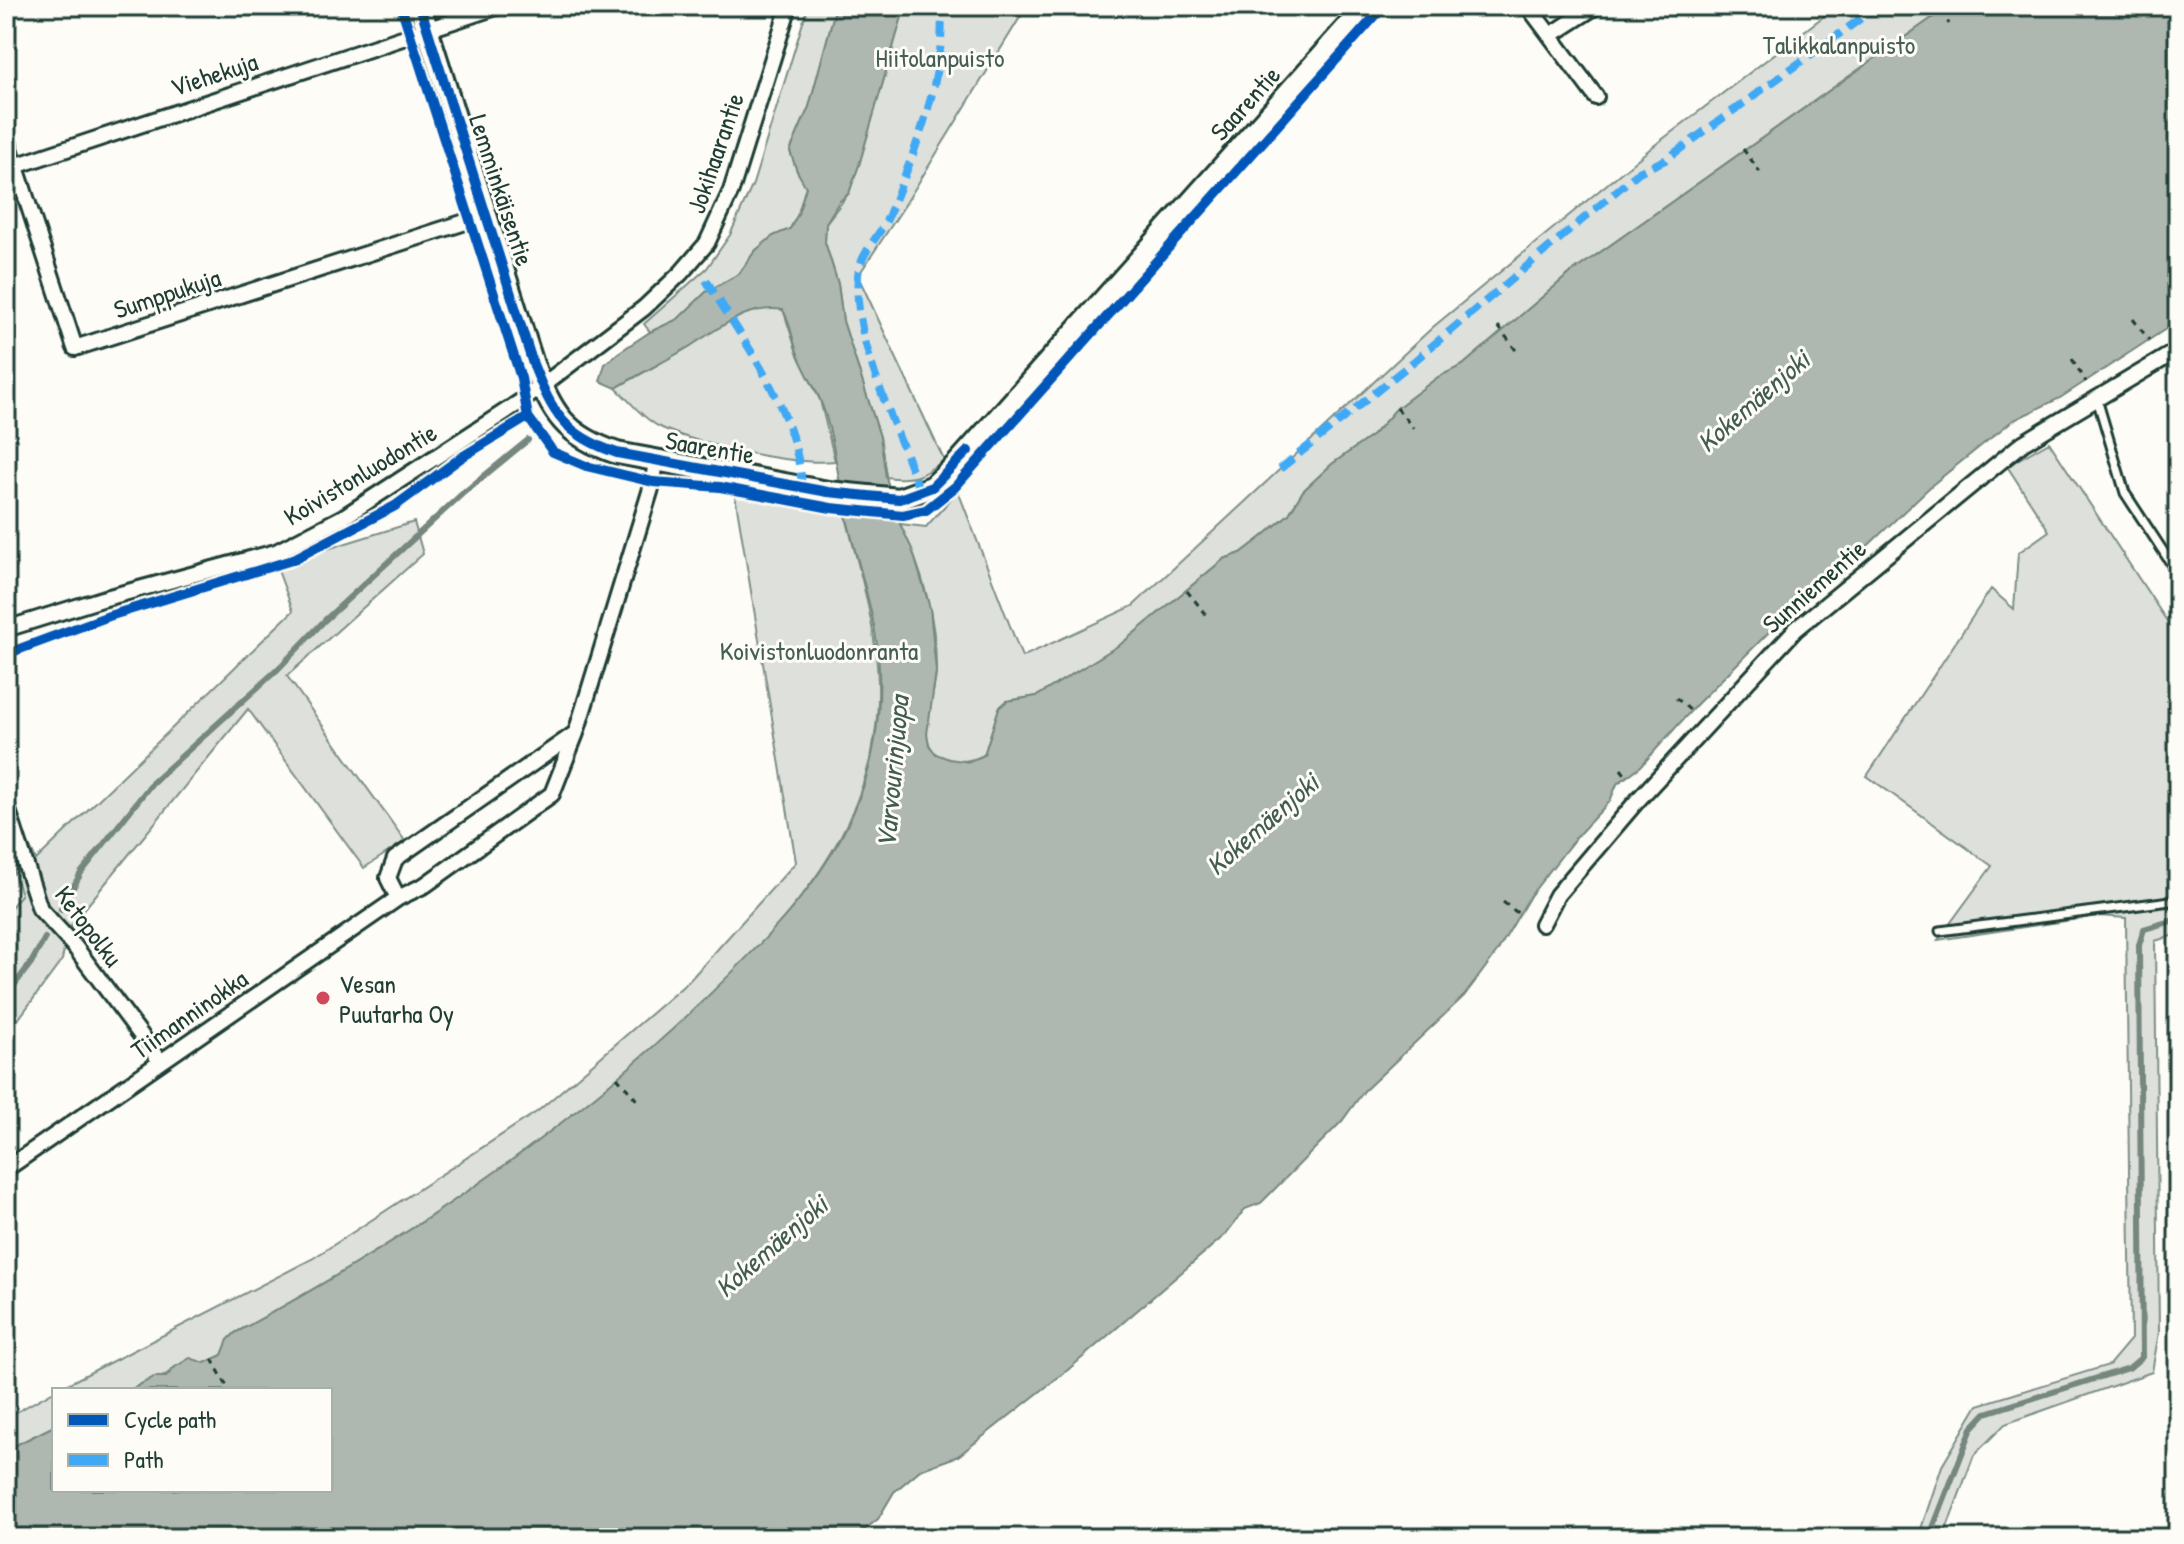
<svg xmlns="http://www.w3.org/2000/svg" width="2184" height="1544" font-family="'Patrick Hand',sans-serif">
<style>
.green{fill:#dde0db;stroke:#7e8e88;stroke-width:2}
.water{fill:#aeb8b1;stroke:#75877f;stroke-width:2}
.lines{fill:none;stroke-linecap:round;stroke-linejoin:round}
.stream{stroke:#75877f;stroke-width:6}
.lane-casing{stroke:#1f3d34;stroke-width:13}
.street-casing{stroke:#1f3d34;stroke-width:20}
.secondary-casing{stroke:#1f3d34;stroke-width:26}
.path{stroke:#1f3d34;stroke-width:3;stroke-dasharray:6 6;stroke-linecap:butt}
.lane{stroke:#fdfcf7;stroke-width:7}
.street{stroke:#fdfcf7;stroke-width:14}
.secondary{stroke:#fdfcf7;stroke-width:20}
.quiet{stroke:#3fa9f5;stroke-width:8;stroke-dasharray:16 8;stroke-linecap:butt}
.cycleway-casing{stroke:#fdfcf7;stroke-width:15}
.cycleway{stroke:#0057b8;stroke-width:10}
.poi-dot{fill:#d1495b;stroke:#fdfcf7;stroke-width:3}
.labels{text-anchor:middle;dominant-baseline:central;stroke-width:6;stroke-linejoin:round;paint-order:stroke}
.park-label{font-size:26px;fill:#455e55;stroke:#fdfcf7}
.street-label{font-size:26px;fill:#1f3d34;stroke:#fdfcf7}
.poi-label{font-size:26px;fill:#1f3d34;stroke:#fdfcf7;text-anchor:start}
.water-label{font-size:28px;font-style:italic;fill:#435c53;stroke:#fdfcf7}
</style>
<rect width="100%" height="100%" fill="#fdfcf7"/>
<filter id="ink" filterUnits="userSpaceOnUse"><feTurbulence type="fractalNoise" baseFrequency=".0125" numOctaves="2"/><feDisplacementMap in="SourceGraphic" scale="16" xChannelSelector="R" yChannelSelector="G"/><feConvolveMatrix kernelMatrix="1 2 1 2 8 2 1 2 1" color-interpolation-filters="sRGB"/></filter>
<g filter="url(#ink)">
<path class="green" d="M808,6H836L809,107L790,151L797,171L806,186L798,214L790,229L773,236L755,251L739,274L706,292L678,319L650,332L644,324L707,268L730,235L753,184Z
M905,6H1027L903,208L858,276L944,460C922,476 914,481 886,477L880,437L843,321L838,284L825,242L826,223L849,193L859,165Z
M1837,6H1949L1568,275L1463,365L1438,377L1397,408L1373,435L1332,464L1303,491L1289,514L1262,537L1241,553L1224,559L1121,644L1037,696L1007,701L999,708L984,755C968,763 939,766 930,746C921,729 935,693 936,673C937,621 923,571 900,524L926,527L958,491L1022,657L1133,606L1433,327L1651,148Z
M771,307L783,309L797,353L820,400L835,461C795,466 694,444 658,426C642,418 628,399 616,388L689,347L712,330L745,314Z
M2049,442L2178,638V934L2155,941L2159,1332L2152,1372L2005,1424L1974,1455L1943,1538H1918L1942,1466L1978,1405L2109,1365L2131,1339L2126,918L2099,916L1938,940L1992,866L1867,776L1991,589L2014,609L2018,553L2049,531L2007,466Z
M735,495L845,513C865,593 890,668 872,751C849,857 781,925 707,998C568,1132 405,1241 235,1333L228,1340L222,1355L205,1363L175,1367C161,1382 147,1380 130,1390H56L312,1259L538,1111L689,981L796,862Z
M414,522L423,554L287,676L405,841L364,868L248,709L68,929L62,960L6,1036V913L21,895L6,848L27,841L36,860L293,611L276,565Z
M54,1391V1426L6,1450V1418Z"/>
<path class="water" d="M836,6H905L859,165L849,193L839,202L826,223L825,242L838,284L843,321L880,437L886,477L900,524L912,549L930,608L936,672L927,734L929,745L936,754L949,759L970,762L984,755L999,708L1007,701L1037,696L1121,644L1224,559L1241,553L1262,537L1289,514L1303,491L1332,464L1373,435L1397,408L1438,377L1463,365L1568,275L1949,6H2178V321L2060,398L2012,421L1932,485L1857,556L1811,590L1697,704L1641,766L1617,784L1610,801L1577,836L1530,896L1497,952L1464,996L1364,1091L1342,1121L1261,1203L1245,1209L1225,1235L1069,1369L958,1456L920,1470L894,1492L878,1519L854,1538H6V1450L54,1426V1490H330V1390H130L154,1377H166L175,1367L190,1358L205,1363L222,1355L228,1340L235,1333C407,1240 570,1130 710,994C773,933 836,870 864,785C879,740 883,685 876,638C870,597 855,555 846,514C837,477 835,438 821,402C815,386 804,371 798,354C792,339 791,324 783,310C747,303 716,331 687,348C664,362 639,374 616,388L600,381L605,364L618,353L650,332L678,319L706,292L739,274L755,251L773,236L790,229L798,214L806,187L797,171L790,151L809,107Z"/>
<g class="lines">
<path class="stream" d="M61,909L81,873L152,783L278,669L325,620L462,494L528,440
M6,996L31,963L45,938
M1929,1538L1972,1428L1986,1413L2129,1368L2142,1357L2139,945L2144,929L2178,919"/>
<g class="lane-casing">
<path id="lane" d="M2097,399L2125,493L2178,574
M1940,931L2178,900"/>
</g>
<g class="street-casing">
<path id="street" d="M1528,6L1596,97
M1551,35L1596,6
M6,136L75,348L487,215
M15,166L499,6
M6,629L102,599L276,552L345,516L526,398L644,308L681,273L707,243L731,191L789,6
M6,804L40,909L75,947L161,1062
M398,898L388,878L395,859L576,733
M1542,924L1557,895L1637,801L1796,629L2023,443L2178,350
M6,1169L398,898L425,885L552,794L576,733L653,482L656,460"/>
</g>
<g class="secondary-casing">
<path id="secondary" d="M420,6L533,364C553,414 564,435 617,453L828,492L899,499L932,487L958,463L1366,6"/>
</g>
<path class="path" d="M1942,11L1949,24
M1743,149L1760,172
M2133,319L2149,340
M1498,326L1518,353
M2072,359L2086,382
M1397,408L1413,428
M1187,591L1209,618
M1676,698L1691,711
M1621,769L1627,777
M1503,902L1519,914
M617,1077L640,1104
M212,1359L229,1390
M6,1484L7,1487"/>
<use href="#lane" class="lane"/>
<use href="#street" class="street"/>
<use href="#secondary" class="secondary"/>
<path class="quiet" d="M706,280C745,343 797,411 802,487
M1280,469L1413,362L1639,172L1665,160L1878,6
M920,492C899,430 852,342 858,276C860,252 879,238 888,217C914,154 947,74 941,6"/>
<g class="cycleway-casing">
<path id="cycleway" d="M401,6L521,378L528,417L553,452L586,466L653,482L720,487L831,508L903,515L926,510L955,487L1384,6
M420,6L533,364C553,414 564,435 617,453L828,492L899,499L932,487L968,451
M6,654L109,616L292,560L395,506L462,457L528,417"/>
</g>
<use href="#cycleway" class="cycleway"/>
</g>
</g>
<circle class="poi-dot" cx="323" cy="998" r="8"/>
<g class="labels">
<g class="park-label">
<text x="1839" y="44">Talikkalanpuisto</text>
<text x="940" y="57">Hiitolanpuisto</text>
<text x="819" y="650">Koivistonluodonranta</text>
</g>
<g class="street-label">
<text transform="translate(214 74) rotate(-18)">Viehekuja</text>
<text transform="translate(1245 103) rotate(-48)">Saarentie</text>
<text transform="translate(715 153) rotate(-71)">Jokihaarantie</text>
<text transform="translate(502 190) rotate(72)">Lemminkäisentie</text>
<text transform="translate(167 293) rotate(-18)">Sumppukuja</text>
<text transform="translate(710 447) rotate(10)">Saarentie</text>
<text transform="translate(360 474) rotate(-31)">Koivistonluodontie</text>
<text transform="translate(1814 586) rotate(-41)">Sunniementie</text>
<text transform="translate(89 926) rotate(53)">Ketopolku</text>
<text transform="translate(189 1014) rotate(-35)">Tiimanninokka</text>
</g>
<g class="poi-label">
<text x="339" y="983">Vesan<tspan x="339" dy="30">Puutarha Oy</tspan></text>
</g>
<g class="water-label">
<text transform="translate(1753 401) rotate(-41)">Kokemäenjoki</text>
<text transform="translate(892 772) rotate(-85)">Varvourinjuopa</text>
<text transform="translate(1262 824) rotate(-41)">Kokemäenjoki</text>
<text transform="translate(771 1246) rotate(-41)">Kokemäenjoki</text>
</g>
</g>
<rect width="2184" height="1544" fill="none" stroke="#fdfcf7" stroke-width="32"/>
<rect x="16" y="16" width="2152" height="1512" fill="none" stroke="#1f3d34" stroke-width="3" filter="url(#ink)"/>
<rect x="52" y="1388" width="280" height="104" fill="#fdfcf7" stroke="#a4b0a9" stroke-width="2"/>
<rect x="68" y="1414" width="40" height="12" fill="#0057b8" stroke="#a4b0a9" stroke-width="2"/>
<text x="124" y="1428" font-size="24" fill="#1f3d34">Cycle path</text>
<rect x="68" y="1454" width="40" height="12" fill="#3fa9f5" stroke="#a4b0a9" stroke-width="2"/>
<text x="124" y="1468" font-size="24" fill="#1f3d34">Path</text>
</svg>
